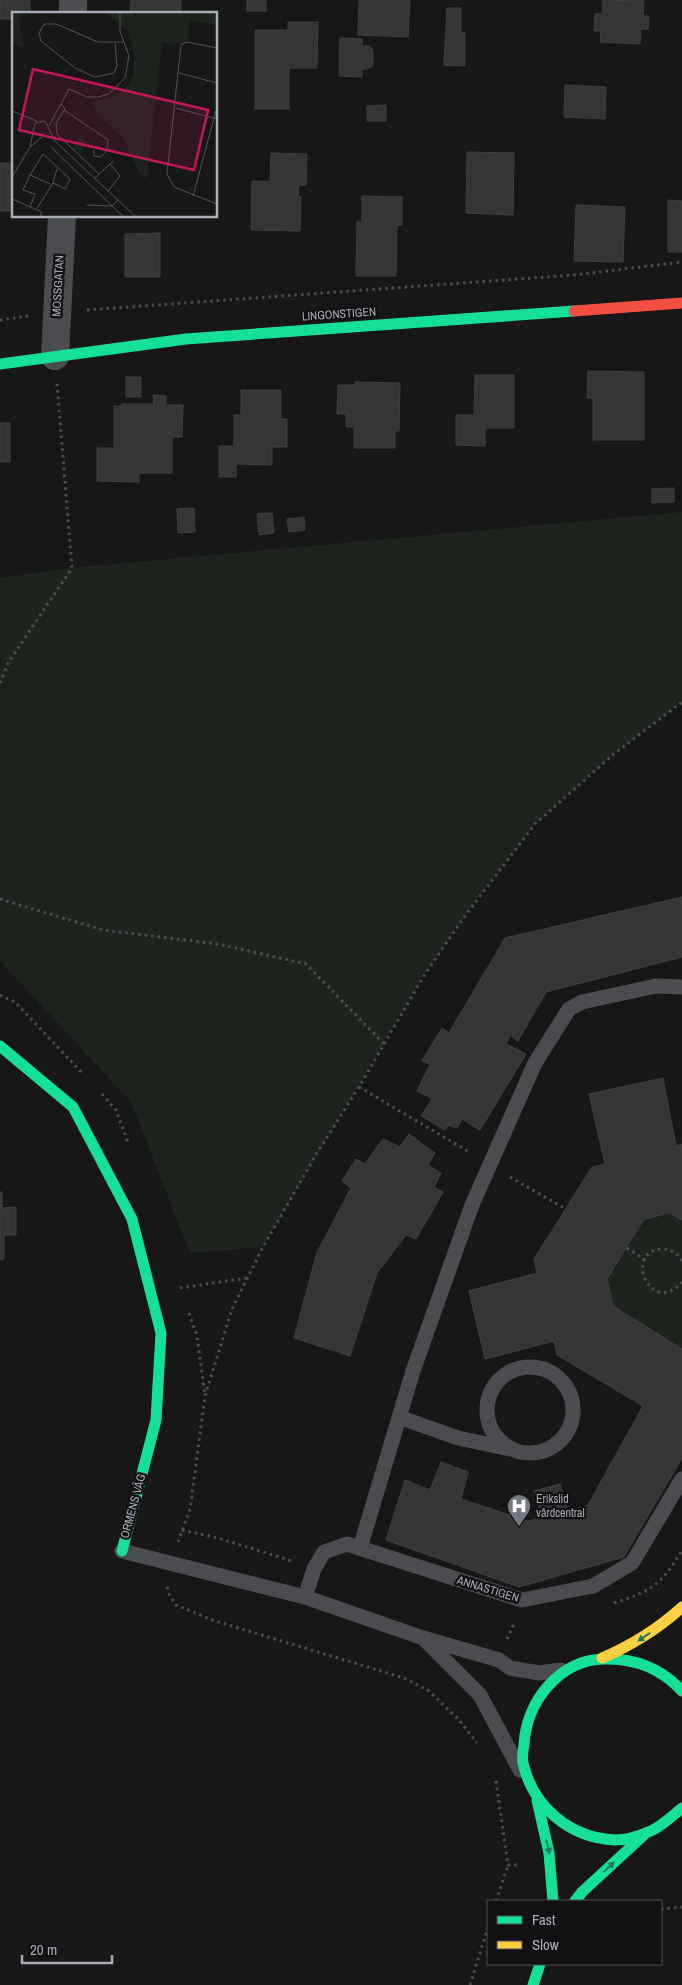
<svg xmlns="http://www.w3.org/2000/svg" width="682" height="1985" font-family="'Archivo Narrow',sans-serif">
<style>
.green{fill:#1d241e}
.building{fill:#353536;stroke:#3f4043}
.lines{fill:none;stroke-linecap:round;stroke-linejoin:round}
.path{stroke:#4d4e52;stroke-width:3;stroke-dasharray:2.5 4;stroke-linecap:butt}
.lane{stroke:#4b4c50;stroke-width:15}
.street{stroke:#4b4c50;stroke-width:28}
.fast{stroke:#16e098;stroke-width:11}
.slow{stroke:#ffcf43;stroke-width:11}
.jam{stroke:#f24e42;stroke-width:11}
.oneway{fill:#14835c}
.labels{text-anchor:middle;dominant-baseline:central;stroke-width:4.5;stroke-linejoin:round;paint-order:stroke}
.street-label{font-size:12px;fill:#a8adb8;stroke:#111113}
.poi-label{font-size:12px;fill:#a8adb8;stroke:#111113;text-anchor:start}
.inset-road{fill:none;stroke:#515357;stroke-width:1}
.view{fill:#c2185b;fill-opacity:0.15;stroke:#c2185b;stroke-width:2.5}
.inset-edge{fill:none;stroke:#a8adb8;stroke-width:2.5}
</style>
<rect width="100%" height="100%" fill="#171717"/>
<path class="green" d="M682,512V702L614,754L535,824L465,916L425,974L263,1247L190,1253L131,1102L0,961V578L72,568Z
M670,1213L682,1220V1349L613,1306L607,1279L644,1219Z"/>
<path class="building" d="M0,0H30V14H14V19H0Z
M131,0H181V14H130Z
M247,0H266V11H247Z
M359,0H410L408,37L358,35Z
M603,0L644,1L643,16H649L648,29H641L640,44L600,42L601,31H594L595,14H602Z
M447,8H461V33H465V66L444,65Z
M288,22H318L317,68H289V109H255V30H288Z
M340,38L362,39V46H369L373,50V66L367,69H362V77L339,76Z
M565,85L606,87L605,119L564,117Z
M386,105V121H367V106Z
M467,152L514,153L513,215L466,213Z
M271,153L307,154L306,185H299L298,197H301L300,231L251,230L252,181L270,182Z
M0,163H14V211H0Z
M362,196L402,197V225H397L396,276H356L357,222H362Z
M668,200L682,201V252H668Z
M576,205L625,207L623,262L574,261Z
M160,233V277H125V234Z
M588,371L644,372V440H593V398H587Z
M475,375H514V428H485V446L456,445V415H474Z
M126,377H141V397H126Z
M355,382L400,383L399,431H395V448H354V427H346V414H337L338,385H355Z
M241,390H281V419H287V447H272V465L236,464V477H219V446H234V415H241Z
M153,395L166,396V405H183L182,437H172V473H139V482L97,481V448H114V406H122L121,404H154Z
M0,423H10V462H0Z
M674,488V502L652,503V489Z
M194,508L195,532L178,533L177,509Z
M272,513L274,533L259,535L257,514Z
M304,517L305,530L289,532L287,519Z
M682,897V957L546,992L518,1041L510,1035L506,1044L526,1054L480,1130L462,1119L457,1128L448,1125L445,1130L421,1116L432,1099L417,1091L430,1064L422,1061L442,1028L449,1033L505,938Z
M663,1078L676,1146L682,1144V1220L670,1213L644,1219L607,1279L613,1306L682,1349V1458L624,1557L519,1587L386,1540L405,1480L430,1490L441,1462L468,1472L461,1499L528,1521L542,1518L534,1491L560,1484L568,1511L588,1505L643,1406L557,1355L554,1341L485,1359L469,1291L537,1273L534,1259L592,1167L605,1164L589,1094Z
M409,1134L435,1153L428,1165L441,1173L434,1187L443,1192L416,1239L406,1235L377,1273L350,1356L294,1338L317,1252L351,1188L342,1181L356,1159L365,1164L383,1139L400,1147Z
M0,1192H2V1208L16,1207V1235H4V1259L0,1260Z"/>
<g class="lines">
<path class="path" d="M87,310L574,275L682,262
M0,320L29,316
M0,683L8,663L72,568L57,384
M0,899L103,930L218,944L306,964L384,1044
M0,995L15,1002L84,1075
M359,1087L471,1153
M102,1094L116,1110L129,1145
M510,1177L566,1209
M627,1248L645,1260
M682,1261C678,1254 671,1249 662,1249C622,1251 651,1318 682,1282
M180,1288L247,1278
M189,1313L197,1336L205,1395
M182,1530L218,1538L292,1561
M178,1542L190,1509L205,1396L232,1309L263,1247L317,1153L359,1087L425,974L465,916L535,824L614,754L682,702
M167,1587L169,1594L176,1605L212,1620L404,1678L429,1691L459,1720L477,1743
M614,1603C652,1591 662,1584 682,1550
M507,1639L515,1622
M496,1781L508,1865H520
M496,1901L508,1865
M661,1909L682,1907
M470,1985L488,1927"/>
<path class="lane" d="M487 1410a43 43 0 1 1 86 0a43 43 0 1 1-86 0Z
M399,1417L458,1438L510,1449
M360,1548L413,1371L472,1205L535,1063L569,1009L582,1002L656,986L682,987
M122,1551L305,1597L423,1638L499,1660L510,1668L539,1673L561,1670
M305,1597L314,1569L324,1552L347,1544L522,1600L593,1586L632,1563L682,1479
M424,1639L480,1695L520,1770"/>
<path class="street" d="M73,14V0
M55,356L62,216"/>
<path class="fast" d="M0,364L186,339L574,311
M0,1046L73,1107L132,1219L161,1333L156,1420L122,1551
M682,1691C661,1668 635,1658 604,1659C559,1660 526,1702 524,1745C523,1750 522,1758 523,1763C533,1807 570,1838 615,1840C625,1840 639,1836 648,1832C660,1828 672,1816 682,1808
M537,1800L549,1853L553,1901
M575,1901L582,1892L645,1834
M533,1985L540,1964"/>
<path class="slow" d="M602,1658C632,1645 658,1629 682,1607"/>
<path class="jam" d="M574,311L682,303"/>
</g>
<defs><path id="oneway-solid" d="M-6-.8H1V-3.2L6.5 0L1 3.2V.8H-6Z" transform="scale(1.25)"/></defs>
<g class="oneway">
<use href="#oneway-solid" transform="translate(644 1637) rotate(146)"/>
<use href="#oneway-solid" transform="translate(548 1847) rotate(77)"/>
<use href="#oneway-solid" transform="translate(609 1867) rotate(-43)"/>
</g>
<defs>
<g id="hospital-pin" transform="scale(1.25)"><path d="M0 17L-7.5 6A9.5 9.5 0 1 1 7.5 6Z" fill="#757880" stroke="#111113"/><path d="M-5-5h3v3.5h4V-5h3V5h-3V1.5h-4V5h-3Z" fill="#fff"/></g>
</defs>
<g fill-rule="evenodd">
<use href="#hospital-pin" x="519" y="1506"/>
</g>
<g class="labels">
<g class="street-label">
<text transform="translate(58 286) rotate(-87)">MOSSGATAN</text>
<text transform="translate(339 314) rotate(-4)">LINGONSTIGEN</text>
<text transform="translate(133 1506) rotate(-75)">ORMENS VÄG</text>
<text transform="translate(488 1589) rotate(17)">ANNASTIGEN</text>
</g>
<g class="poi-label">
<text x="536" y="1499">Erikslid<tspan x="536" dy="14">vårdcentral</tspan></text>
</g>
</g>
<g transform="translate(12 12)">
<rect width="205" height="205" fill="#171717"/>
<path d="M0,0H9L8,15L12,37L0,31ZM92,0H205V13L178,8L175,30L169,33L150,30L135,166L129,164L112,128L81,96L82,89L96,87L112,78L122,63V41L116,19ZM68,125L75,132L67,141L60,134Z" fill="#1d241e"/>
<path class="inset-road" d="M103,31L105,54L102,61L83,65L63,56L29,29L27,21L32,12H44L86,30H112M205,36L175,30L169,33L155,162L162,175L205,192M167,61L205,71M49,92L53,97L44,111L45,122L87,162M164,96L205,107M52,98L96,128L95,138L89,145L82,144V138M0,99L25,109M37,114L57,77L75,85H86L97,82L113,66L117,44L108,19V0M18,135L23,111L33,109L43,129L124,205M39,135L100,194L75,193M0,165L18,135L30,125M83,166L101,149M38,172L18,163L31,142L58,167L53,177L41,171M96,179L108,164L98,152M181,184L205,95M0,187L30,200L28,205M106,188L100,194L112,205M18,195L23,182L11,178L18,163M24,198L41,171L45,157"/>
<path class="view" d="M21,57L196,98L182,158L7,118Z"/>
<rect width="205" height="205" class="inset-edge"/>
</g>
<rect x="487" y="1900" width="175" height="65" fill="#111113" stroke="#4d4f55"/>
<rect x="497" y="1916" width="25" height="8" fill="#16e098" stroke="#4d4f55"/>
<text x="532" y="1925" font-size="15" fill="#a8adb8">Fast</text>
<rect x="497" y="1941" width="25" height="8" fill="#ffcf43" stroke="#4d4f55"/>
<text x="532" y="1950" font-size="15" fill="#a8adb8">Slow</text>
<path d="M22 1955v8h90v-8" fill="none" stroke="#a8adb8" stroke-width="2.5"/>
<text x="30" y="1955" font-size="15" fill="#a8adb8" stroke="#111113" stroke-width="4" paint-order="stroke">20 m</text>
</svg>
